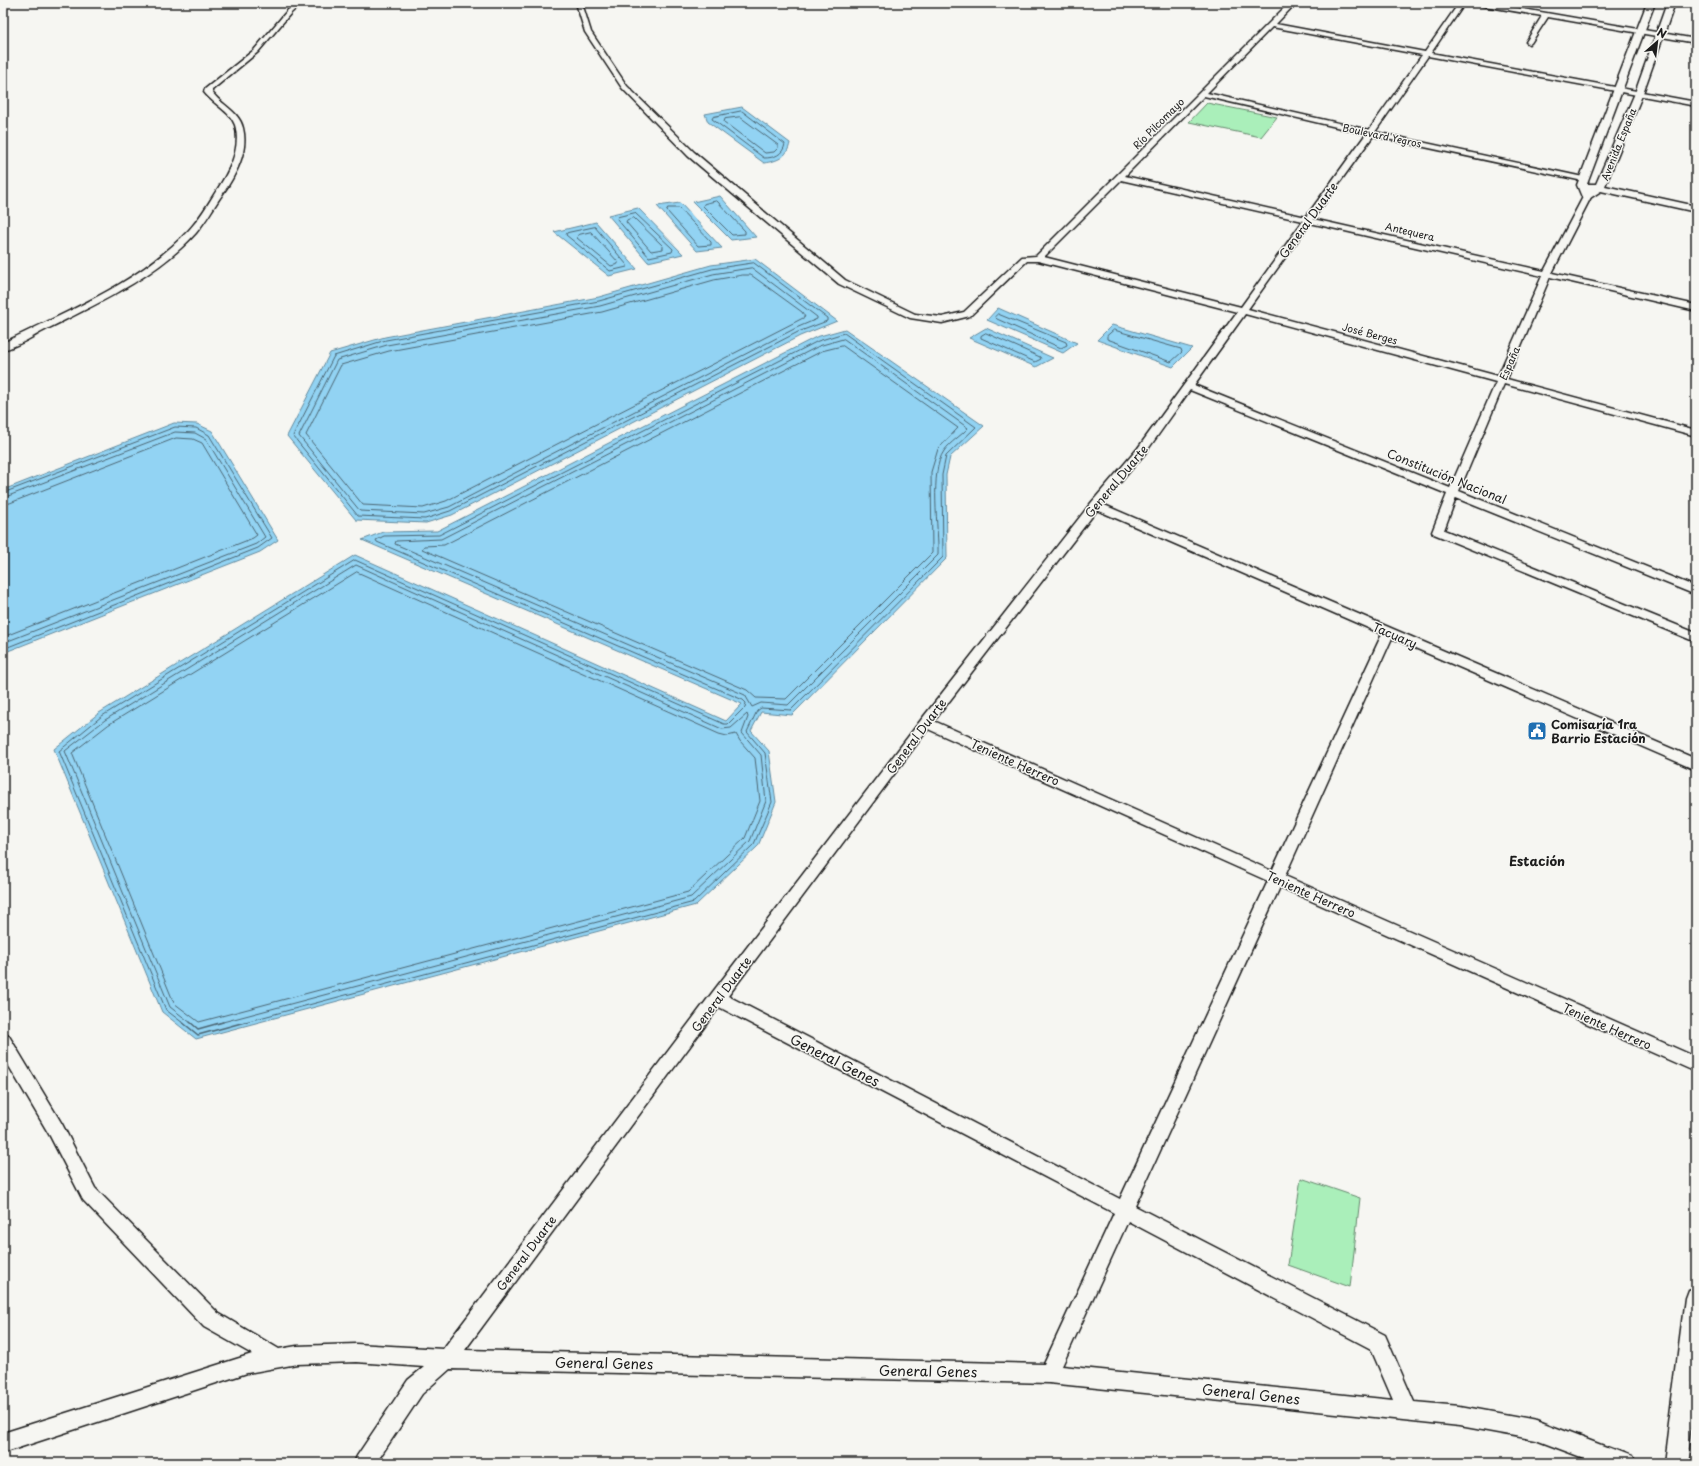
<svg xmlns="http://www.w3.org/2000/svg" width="1699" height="1466" font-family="'Playpen Sans',sans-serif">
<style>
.green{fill:#aaefba;stroke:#63866b}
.water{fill:#92d3f3;stroke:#638a9d}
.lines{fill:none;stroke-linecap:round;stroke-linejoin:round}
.shore-far1{stroke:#4b6572;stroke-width:1}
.shore{stroke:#4b6572;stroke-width:1.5}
.minor-casing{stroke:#1c1c1c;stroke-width:3}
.tertiary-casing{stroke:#1c1c1c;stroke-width:3}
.minor{fill:#f6f6f2;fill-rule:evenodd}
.tertiary{fill:#f6f6f2;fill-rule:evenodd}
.labels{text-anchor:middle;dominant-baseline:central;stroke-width:3;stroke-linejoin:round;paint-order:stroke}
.far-street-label{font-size:10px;fill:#1c1c1c;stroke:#f6f6f2}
.street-label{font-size:12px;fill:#1c1c1c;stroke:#f6f6f2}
.poi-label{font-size:12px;font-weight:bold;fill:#1c1c1c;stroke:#f6f6f2;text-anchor:start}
.neighbourhood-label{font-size:13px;font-weight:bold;fill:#1c1c1c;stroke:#f6f6f2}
.near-street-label{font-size:14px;fill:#1c1c1c;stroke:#f6f6f2}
</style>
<rect width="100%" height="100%" fill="#f6f6f2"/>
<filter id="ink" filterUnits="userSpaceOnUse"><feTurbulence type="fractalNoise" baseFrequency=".025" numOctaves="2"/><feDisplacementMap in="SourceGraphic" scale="8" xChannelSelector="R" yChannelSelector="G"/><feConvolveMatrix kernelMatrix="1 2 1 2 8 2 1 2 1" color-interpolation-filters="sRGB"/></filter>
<g filter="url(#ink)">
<path class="green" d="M1207,103L1277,117L1261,137L1189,122Z
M1301,1178L1360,1198L1350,1287L1288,1265Z"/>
<path class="water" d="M742,107L790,143C787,158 777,161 764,163L708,122L705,114Z
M720,196L756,237L731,240L693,202Z
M680,203L722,248L697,251L657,206Z
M638,208L683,254L648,262L608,215Z
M596,222L637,269L609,276L554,232Z
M755,259L837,321L800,336L452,515L426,523L356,520L287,436L330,353L385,337L599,297L711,265Z
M998,308L1077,343L1063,353L987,320Z
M1112,325L1192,348L1173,367L1097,340Z
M986,328L1053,358L1036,367L969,338Z
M845,329L984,426L950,457L946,475L947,558L792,715L761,712L751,731L769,751L776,802L758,846L696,905L196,1039L162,1012L54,749L99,713L355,555L726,721L742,704L362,540L383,532L437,531L816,337Z
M174,423L197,424L212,431L278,540L260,552L3,653V490Z"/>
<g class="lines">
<path class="shore-far1" d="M742,111L785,144C783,155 774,158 764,158L712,119L713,117Z
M740,117L778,145V148L774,152L765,153L724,122L725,119Z
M717,201L745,231V234L732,235L703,206L704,204Z
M668,208H679L711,242V245L698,246L667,211Z
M635,213L673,249L672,252L649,257L617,219L618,217Z
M634,218L663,246V249L651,251L626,222L627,220Z
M595,227L627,265V267L610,271L566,235L567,233Z
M591,232L618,262V264L611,266L577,238L578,235Z
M754,263L827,318V321L798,332L450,511L425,519L358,516L293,436L334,356L386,340L599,301L712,269Z
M752,268L817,317V319L796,328L449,507L424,514L360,511L299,436L337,360L387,345L600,306L713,274Z
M743,275H751L802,312L805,317L446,501L423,508L363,505L306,435L341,365L389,351L602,312L714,280Z
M998,314L1066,342L1067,345L1061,348L997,319L995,317Z
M1114,330L1181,349L1182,352L1171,362L1107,339V336Z
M986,333L1040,357L1041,359L1035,362L981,338V336Z
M844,339L968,428C961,436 950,442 944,451C929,472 939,529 938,555L788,705L761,703L752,707L745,695L395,544L396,541L441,539L819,346Z
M843,346L958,428L938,449L931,472L932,553L786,699L756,698L747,690L422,549L424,546L444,545L822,351Z
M3,493L175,427L196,428L209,435L272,538L258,548L3,649
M3,498L175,432L195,433L206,439L265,537L256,544L3,643
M3,504L10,503L176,438L193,439L202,443L257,535L253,538L3,637
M357,572L719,734L727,736L736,734L740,741L755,758L760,801L745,838L688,892L199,1022L174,1003L72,753L108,725Z
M183,1023L166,1010L59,751L102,716L355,560L724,724H728L745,707L746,703L743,700L377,542L376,540L384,536L439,535L818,341L844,333L976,427L946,456L942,475L943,557L791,710L761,708L757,711L747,732L765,753L772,802L754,844L694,902L241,1023
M191,1023L170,1007L65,751L105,720L356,565L722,729L731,728L747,714L748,717L742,733L761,755L766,801L750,841L691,897L219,1023"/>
<path class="shore" d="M182,1022L198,1035L245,1022
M190,1022L198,1029L223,1022"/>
<g class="minor-casing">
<path id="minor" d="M295,3H302L291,13L258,52L212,90V92C221,105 239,111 243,128C249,152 235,176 222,195C213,208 206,221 196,233C157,276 101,302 49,328C35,335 19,346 3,350V343C67,311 138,284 189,230C199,219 207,206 215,193C228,174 242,149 235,125C230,111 213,104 204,92L205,89L254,50L287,11Z
M576,3H582L591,32L627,86L694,152L845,280L915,314L942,317L964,312L1022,257L1036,256L1289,3H1296L1276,24L1425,52L1459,3H1465L1431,53L1696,102V106L1428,56L1375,132L1583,177H1586V181H1583L1373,136L1313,219L1544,271L1583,197L1587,195L1591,197L1552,273L1696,305V311L1550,277L1507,379L1696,430V436L1504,384L1459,491L1696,587V595L1456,498L1444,530L1696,633V642L1434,534L1432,532L1447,494L1190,390L1146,452L1102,504L1696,759V770L1392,638L1285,876L1696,1057V1072L1280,887L1135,1206L1385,1335L1414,1402L1460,1406L1536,1420L1630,1456L1633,1463H1597L1536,1440L1460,1426L1049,1383L450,1369L422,1394L376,1463H354L357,1456L408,1380L424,1367L356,1362L297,1364L247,1373L3,1453V1433L252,1354L204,1327L83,1200L50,1136L3,1056V1034L9,1036L62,1124L95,1188L218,1313L279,1349L297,1346L356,1344L443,1349L712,993L921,720L1091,503L1138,448L1237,312L1038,261H1027L970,316L942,323L910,318L839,284L688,156L622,88L585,32ZM1272,27L1422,55L1369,130L1207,93ZM1204,96L1366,134L1306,217L1125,176ZM1121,180L1303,221L1241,307L1044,257ZM1310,223L1542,276L1498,376L1248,309ZM1245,314L1496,382L1450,488L1194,385ZM1097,510L1382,634L1272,871L934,721ZM928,729L1268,881L1120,1199L728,996ZM719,1007L1114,1213L1044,1364L465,1350ZM1128,1221L1371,1349L1393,1400L1062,1366Z
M1475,3H1489L1696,39V43L1548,17L1531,43L1529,44L1526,42L1542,16L1478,5Z"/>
</g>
<g class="tertiary-casing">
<path id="tertiary" d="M1647,3H1655L1587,184H1596L1635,93L1667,3H1675L1643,93L1605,186L1696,206V212L1601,191L1587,200L1582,197L1577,185Z
M1696,1287V1395L1688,1463H1664L1685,1298L1688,1290Z"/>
</g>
<use href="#minor" class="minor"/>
<use href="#tertiary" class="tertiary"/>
</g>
</g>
<defs>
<g id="civic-square" transform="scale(1)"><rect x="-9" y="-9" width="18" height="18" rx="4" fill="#1f6fb2" stroke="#f6f6f2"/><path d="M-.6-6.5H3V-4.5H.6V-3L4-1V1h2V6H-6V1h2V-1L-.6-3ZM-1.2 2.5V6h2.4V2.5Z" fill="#fff"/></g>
</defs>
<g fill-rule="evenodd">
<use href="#civic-square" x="1537" y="731"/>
</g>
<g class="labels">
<g class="far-street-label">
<text transform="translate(1158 123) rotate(-45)">Río Pilcomayo</text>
<text transform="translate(1382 135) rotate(12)">Boulevard Yegros</text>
<text transform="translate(1618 144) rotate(-68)">Avenida España</text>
<text transform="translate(1410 231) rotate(13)">Antequera</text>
<text transform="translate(1370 333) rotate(15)">José Berges</text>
<text transform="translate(1509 363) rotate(-66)">España</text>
</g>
<g class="street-label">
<text transform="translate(1308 220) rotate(-54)">General Duarte</text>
<text transform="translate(1447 476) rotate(22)">Constitución Nacional</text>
<text transform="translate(1116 481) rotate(-50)">General Duarte</text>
<text transform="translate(1395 635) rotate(23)">Tacuary</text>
<text transform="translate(916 736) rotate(-53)">General Duarte</text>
<text transform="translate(1015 762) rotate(24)">Teniente Herrero</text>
<text transform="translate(1311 894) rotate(24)">Teniente Herrero</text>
<text transform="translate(721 994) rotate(-53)">General Duarte</text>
<text transform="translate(1607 1026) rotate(24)">Teniente Herrero</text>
<text transform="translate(526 1253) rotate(-53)">General Duarte</text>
</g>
<g class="poi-label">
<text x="1551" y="724">Comisaría 1ra<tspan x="1551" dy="14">Barrio Estación</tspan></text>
</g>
<g class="neighbourhood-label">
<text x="1537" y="860">Estación</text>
</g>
<g class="near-street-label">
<text transform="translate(835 1060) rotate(27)">General Genes</text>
<text transform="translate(604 1363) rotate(1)">General Genes</text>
<text transform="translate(928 1371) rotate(1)">General Genes</text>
<text transform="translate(1251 1394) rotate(6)">General Genes</text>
</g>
</g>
<rect width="1699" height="1466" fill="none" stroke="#f6f6f2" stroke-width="16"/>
<rect x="8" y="8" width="1683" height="1450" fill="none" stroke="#1c1c1c" stroke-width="1.5" filter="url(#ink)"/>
<g transform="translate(1657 42) rotate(28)" stroke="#f6f6f2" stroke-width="3" paint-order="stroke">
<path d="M0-3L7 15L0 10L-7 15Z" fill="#1c1c1c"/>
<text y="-6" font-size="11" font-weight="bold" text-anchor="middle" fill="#1c1c1c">N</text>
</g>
</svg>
